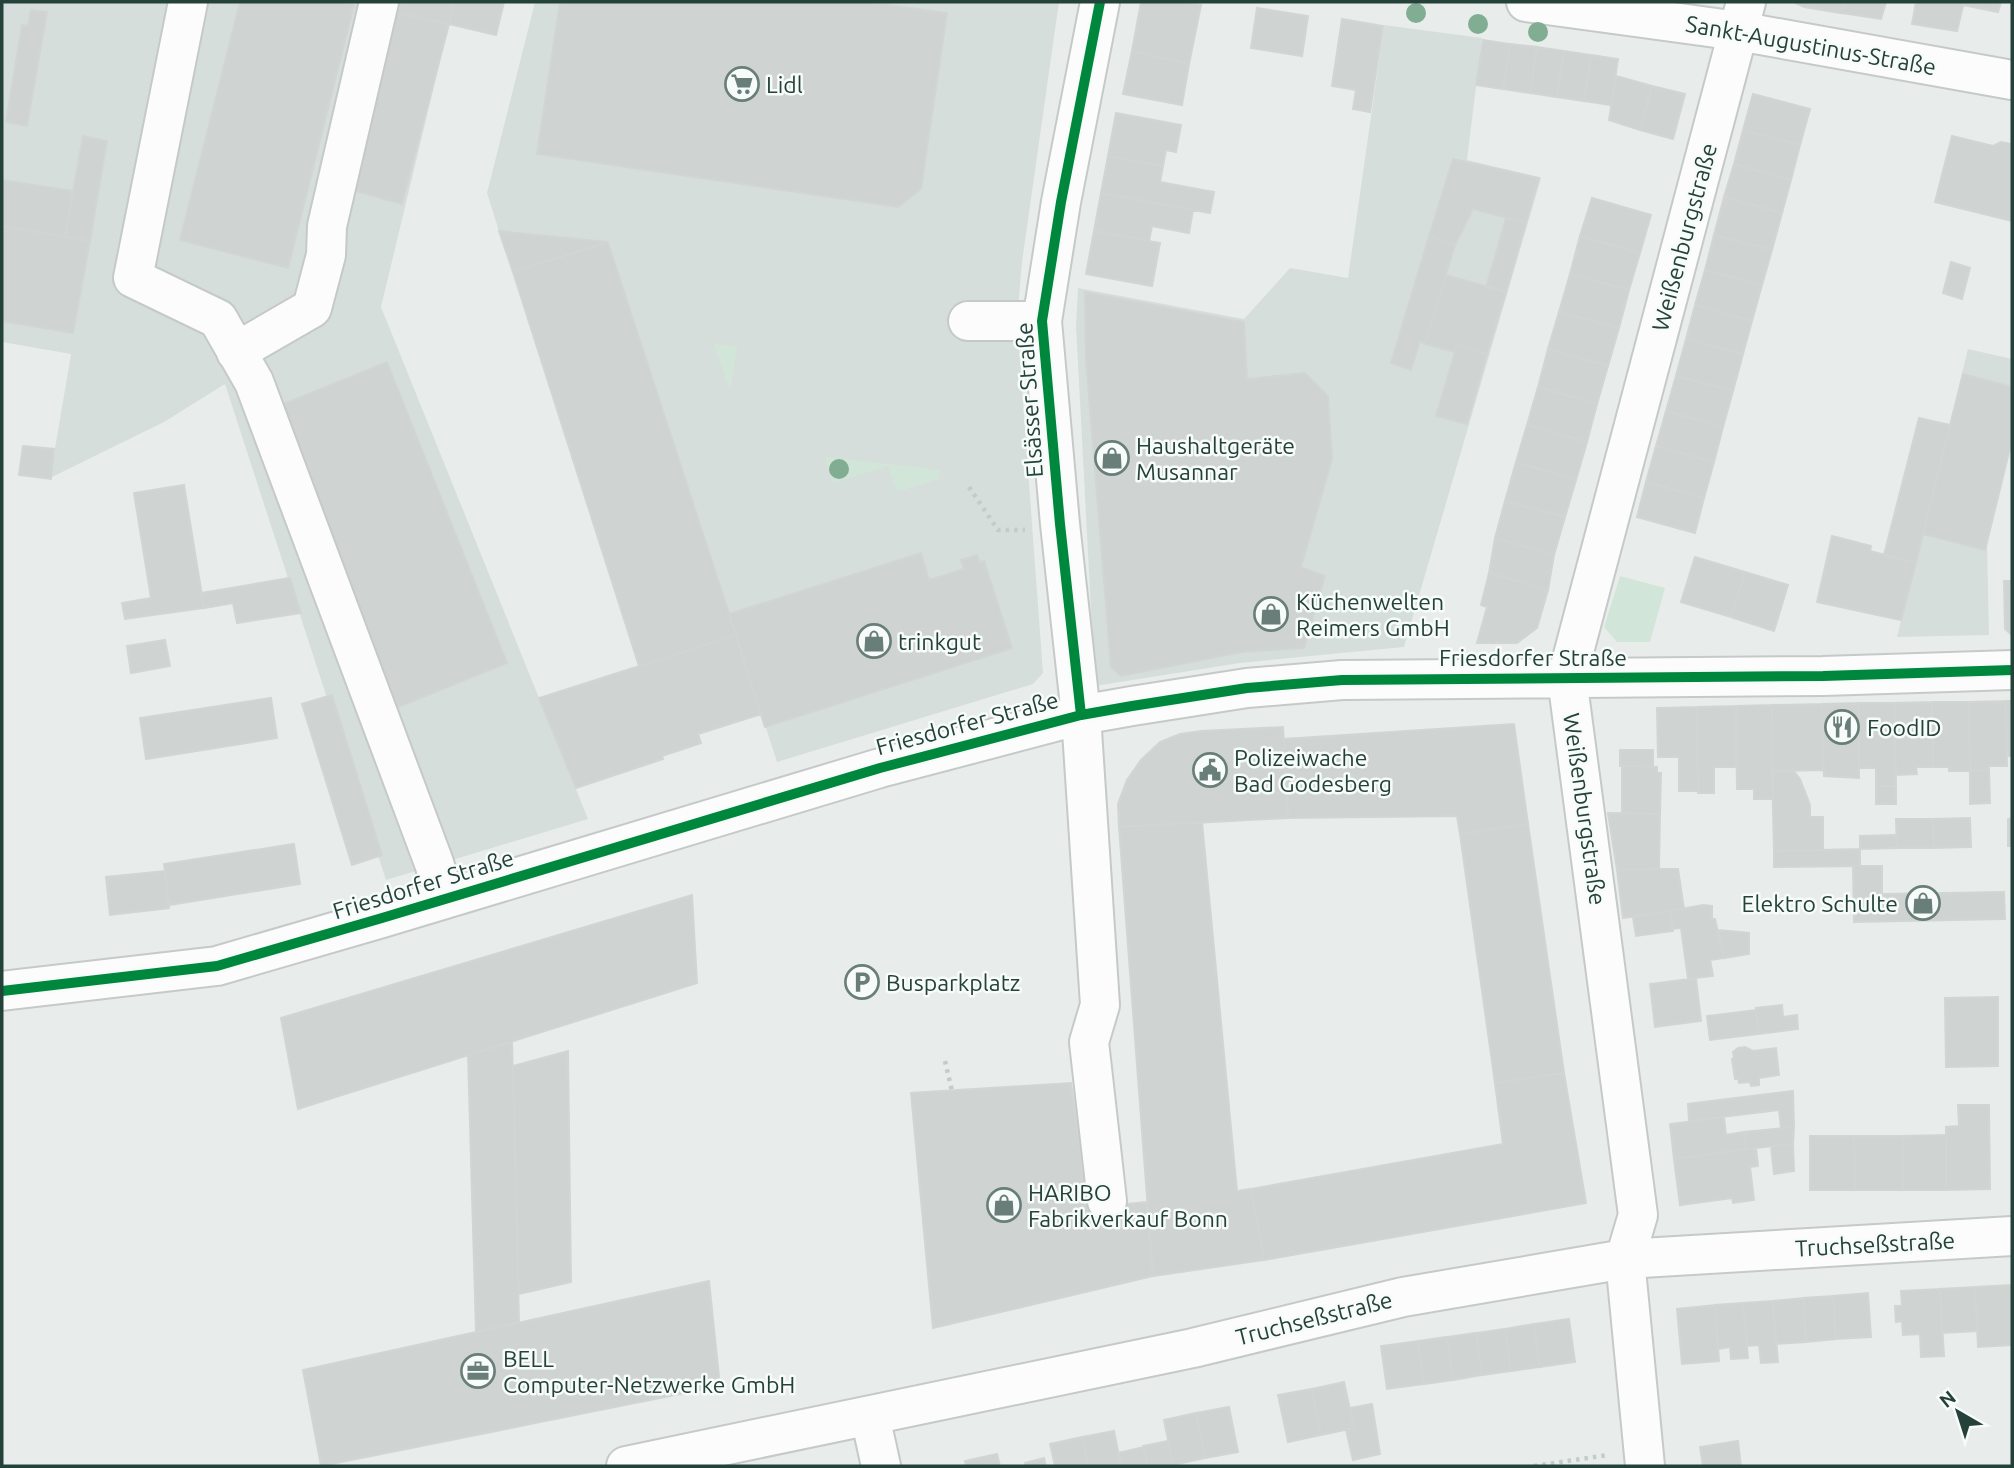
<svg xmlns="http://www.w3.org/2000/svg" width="2014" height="1468" font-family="Ubuntu,sans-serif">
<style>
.built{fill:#d6dedb}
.green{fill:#d1e6d8}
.building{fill:#cfd4d2;stroke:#d1d6d4;stroke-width:2}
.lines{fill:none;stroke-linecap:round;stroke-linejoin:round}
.minor-casing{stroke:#c5cac8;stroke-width:42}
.path{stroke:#c3ccca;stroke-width:4.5;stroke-dasharray:3.5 5;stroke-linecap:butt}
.minor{stroke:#fcfcfc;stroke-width:38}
.cycleway-casing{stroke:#f7fbf9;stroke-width:15}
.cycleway{stroke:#00873e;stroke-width:10}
.tree{fill:#81ae93}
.labels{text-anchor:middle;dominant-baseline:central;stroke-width:5;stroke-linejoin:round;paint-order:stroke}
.street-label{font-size:23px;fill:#24423a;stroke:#f7fbf9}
.poi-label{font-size:23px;fill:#24423a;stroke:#f7fbf9;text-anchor:start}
</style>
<rect width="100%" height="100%" fill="#e8edeb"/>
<path class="built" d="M2,2H504L496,35L449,24L381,307L588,819L386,880L225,384L164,422L50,478L71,354L2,342Z
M535,2H1059L1022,262L1017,320L1043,673L1033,684L777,762L609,242L499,231L487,193Z
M1384,25L1482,38L1467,160L1541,178L1404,647L1240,663L1095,686L1076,326L1078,288L1244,319L1290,268L1348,278Z
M1968,349L2012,359V441L1987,543L1989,635L1897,637Z"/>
<path class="green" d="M714,344L737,347L730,390Z
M825,457L940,470L939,479L897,492L888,466L833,483Z
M1620,576L1665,588L1650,642H1617L1604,627Z"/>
<path class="building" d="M240,2H340L354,5L288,268L180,240Z
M401,2H454L449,24L398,13Z
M454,2H504L496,35L449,24Z
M560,2H867L947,13L921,189L898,207L537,154Z
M1141,2H1184L1201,5L1189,64L1132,51Z
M1794,2H1844L1841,13L1804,7Z
M1844,2H1886L1881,19L1841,13Z
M1916,2H1964L1957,31L1912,24Z
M1964,2H2001L1998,12L1963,5Z
M1257,8L1308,16L1302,56L1251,48Z
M31,10L47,12L27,126L6,122L22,25L28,26Z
M389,11L449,24L402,204L342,187Z
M1342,19L1383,26L1370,112L1353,109L1356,90L1332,86Z
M1483,40L1510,44L1503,89L1476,85Z
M1510,44L1537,47L1530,93L1503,89Z
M1537,47L1564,51L1557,97L1530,93Z
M1132,51L1189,64L1182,105L1123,94Z
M1564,51L1591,55L1584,101L1557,97Z
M1591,55L1618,59L1611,105L1584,101Z
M1616,76L1652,86L1640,130L1609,120Z
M1652,86L1685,94L1673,139L1640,130Z
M1753,94L1810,109L1800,145L1743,130Z
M1116,113L1181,125L1176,152L1166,150L1163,166L1108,156Z
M1743,130L1800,145L1791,180L1734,164Z
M83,136L107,141L90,241L65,237Z
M1952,136L1993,146L2001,142L2012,144V221L1935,202Z
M1108,156L1163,166L1160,182L1214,192L1210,213L1101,193Z
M1453,159L1539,178L1526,223L1473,209L1455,245L1429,236Z
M1734,164L1791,180L1782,213L1724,197Z
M2,180L74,191L65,237L2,226Z
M1101,193L1193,210L1189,233L1152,226L1149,241L1094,231Z
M1724,197L1782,213L1772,250L1714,235Z
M1592,198L1651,215L1640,253L1580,236Z
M1506,218L1526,223L1506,292L1486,287Z
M2,226L90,241L73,333L2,321Z
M499,231L608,242L513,272Z
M1094,231L1160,243L1152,286L1086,274Z
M1714,235L1772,250L1762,285L1705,270Z
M1429,236L1455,245L1425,344L1420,341L1411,370L1391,363Z
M1580,236L1640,253L1629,290L1570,274Z
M608,242L736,635L639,666L513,272Z
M1951,262L1970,268L1962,299L1943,293Z
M1705,270L1762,285L1752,321L1695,305Z
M1570,274L1629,290L1619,328L1559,312Z
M1446,275L1506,292L1487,354L1457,345L1455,352L1425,344Z
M1085,292L1244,322L1247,379L1305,373L1328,396L1332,459L1301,567L1325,576L1304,648L1242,652L1121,676L1111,667L1086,360Z
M1695,305L1752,321L1743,354L1686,339Z
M1559,312L1619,328L1608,366L1548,349Z
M1686,339L1743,354L1733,391L1676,376Z
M1457,345L1487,354L1467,424L1436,416Z
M1548,349L1608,366L1597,404L1538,387Z
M387,362L507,663L396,708L276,407Z
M1963,374L2012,387V440L1985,550L1923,534Z
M1676,376L1733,391L1723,427L1666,411Z
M1538,387L1597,404L1587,442L1527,425Z
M1666,411L1723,427L1714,462L1656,446Z
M1919,418L1950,425L1916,563L1884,555Z
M1527,425L1587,442L1576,480L1516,462Z
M23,446L54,449L51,479L19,475Z
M1656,446L1714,462L1704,498L1646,482Z
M1516,462L1576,480L1565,517L1505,501Z
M1646,482L1704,498L1695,533L1637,517Z
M184,485L204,608L125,619L122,603L151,598L134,493Z
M1505,501L1565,517L1554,555L1495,538Z
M1832,536L1871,546L1870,551L1916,563L1901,620L1817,602Z
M1495,538L1554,555L1548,590L1489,573Z
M921,553L929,580L964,569L961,560L977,555L980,563L984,561L1012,648L765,727L729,614Z
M1695,557L1745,572L1731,617L1681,602Z
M1745,572L1788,585L1774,631L1731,617Z
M1489,573L1548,590L1537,628L1517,643H1477L1487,607L1481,605Z
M290,578L301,613L237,623L233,603L204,608L201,593Z
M2004,581H2012V635L2005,629Z
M736,635L761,714L698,734L701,743L662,756L663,759L576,788L539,698Z
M165,640L170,666L131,673L127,646Z
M332,695L382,855L352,865L302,704Z
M271,698L277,738L146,759L140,718Z
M2006,701H2012V756H2007Z
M2006,701L2007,766H1989V770L1970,771L1969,702Z
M1932,702H1969L1970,771H1949V767H1933Z
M1932,702L1933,767H1916L1917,774L1895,775V703Z
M1858,703L1859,778L1824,776L1822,704Z
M1858,703H1895L1896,786H1876V768H1859Z
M1822,704L1823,770L1772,771V705Z
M1772,705L1773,799H1754V789H1737L1736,706Z
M1736,706V767H1714V793H1698L1697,707Z
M1697,707L1698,791H1679V757H1658L1657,708Z
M1514,724L1528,824L1460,834L1457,816L1288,818L1284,739Z
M1283,727L1288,818L1119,827L1118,804L1127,780L1141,760L1160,742L1180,734L1201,731Z
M1620,750H1653V766H1620Z
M1622,766L1657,767V773H1661L1660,814L1622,813Z
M1793,770L1800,779L1810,805V817H1823V850L1774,851L1772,771Z
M1989,770L1990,803L1970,804V771Z
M1876,786H1896V804H1876Z
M1608,813L1660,814L1659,869L1617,870Z
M1970,818L1971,847L1934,848L1933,819Z
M2012,818V846H2008V819Z
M1896,819H1933L1934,848H1897Z
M1202,822L1237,1191L1251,1189L1264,1260L1153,1276L1119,827Z
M1528,824L1564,1073L1495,1083L1460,834Z
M1897,835V848L1860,849V836Z
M294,844L300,884L169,905L164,864Z
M1860,849V866L1774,867V851Z
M1853,866H1882V894L2004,892L2005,919L1854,922Z
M1659,869H1678L1684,909L1623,918L1617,870Z
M165,871L169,908L110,915L106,877Z
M692,895L697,983L298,1109L281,1018Z
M1703,905L1712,906V919H1715L1724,958L1710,960L1713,976L1688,979L1681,928L1673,929L1670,911Z
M1670,911L1673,931L1636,936L1633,917Z
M1718,930L1749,933V954L1724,958Z
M1696,978L1701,1021L1655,1027L1650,984Z
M1998,997V1066L1946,1067L1945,998Z
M1782,1005L1783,1017L1797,1015L1798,1029L1759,1034L1756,1008Z
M1756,1010L1759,1034L1710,1040L1707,1016Z
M512,1042L519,1322L476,1332L468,1055Z
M1745,1047L1753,1051L1776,1048L1779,1075L1759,1078V1085L1751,1086L1750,1082L1739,1083L1738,1079H1735L1732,1059L1734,1058L1733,1052L1738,1048Z
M568,1051L571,1282L519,1294L513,1066Z
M1564,1073L1586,1203L1264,1260L1251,1189L1503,1144L1495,1083Z
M1071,1083L1088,1208L1146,1202L1153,1276L933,1328L911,1093Z
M1793,1091L1794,1127L1781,1128L1779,1110L1689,1121L1688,1104Z
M1958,1105H1989L1990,1189L1946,1190V1127L1959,1126Z
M1724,1117L1726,1135L1744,1132L1746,1149L1674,1159L1670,1124Z
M1794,1127L1793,1144L1746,1149L1744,1132Z
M1946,1135V1190H1903V1136Z
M1810,1136H1854L1855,1190H1810Z
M1854,1136H1903V1190H1855Z
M1793,1144L1794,1171L1774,1174L1771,1146Z
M1756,1148L1758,1166L1750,1167L1754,1200L1733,1203L1732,1198L1680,1205L1674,1159Z
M709,1281L720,1386L321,1466L303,1370Z
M2012,1285V1345L1978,1347L1975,1287Z
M1975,1287L1977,1331L1942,1333L1940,1289Z
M1940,1289L1944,1356L1921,1357L1920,1334L1903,1335L1902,1321L1896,1322L1895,1306H1902L1901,1291Z
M1868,1293L1871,1337L1836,1339L1833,1296Z
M1833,1296L1836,1339L1806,1342L1803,1298Z
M1803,1298L1806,1342L1776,1344L1773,1301Z
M1773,1301L1778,1362L1761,1363L1759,1345L1747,1346L1743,1303Z
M1743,1303L1748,1358L1731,1359L1730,1347L1718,1349L1715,1305Z
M1715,1305L1719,1361L1682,1364L1677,1309Z
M1569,1319L1575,1362L1539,1367L1534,1324Z
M1534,1324L1539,1367L1511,1371L1505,1329Z
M1505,1329L1511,1371L1482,1375L1476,1333Z
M1476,1333L1482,1375L1453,1380L1447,1337Z
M1447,1337L1453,1380L1424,1384L1418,1341Z
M1418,1341L1424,1384L1387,1389L1381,1346Z
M1344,1382L1354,1428L1321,1435L1312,1389Z
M1312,1389L1321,1435L1288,1442L1278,1395Z
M1372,1404L1380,1454L1353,1460L1346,1430L1354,1428L1350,1408Z
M1229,1407L1238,1452L1205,1458L1196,1413Z
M1196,1413L1205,1458L1173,1465L1164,1420Z
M1114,1431L1121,1466H1088L1082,1437Z
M1082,1437L1088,1466H1055L1050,1444Z
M1168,1441L1173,1466H1147L1143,1446Z
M1738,1441L1741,1466H1703L1700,1447Z
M1144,1447L1147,1466H1121L1118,1453Z
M997,1454L1000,1466H966L965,1461Z
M1044,1458L1046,1466H1026L1025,1463Z"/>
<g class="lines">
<g class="minor-casing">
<path id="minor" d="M188,2L133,278L218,319L254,382L434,863L445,899
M1100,2L1061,202L1042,321L1060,524L1081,715L1100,1005L1089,1042L1107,1201
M1526,2L1738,31L2012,80
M968,321H1042
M236,352L312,308L326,255L327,226L379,2
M2,991L217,966L382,918L880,768L1081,715L1132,706L1247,688L1342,680L1823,676L2012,670
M870,1416L881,1466
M626,1466L1193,1348L1403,1297L1625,1259L2012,1236
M1645,1466L1625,1259L1638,1215L1567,678L1746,2"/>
</g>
<path class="path" d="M969,487L998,530H1025
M945,1061L952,1091
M1534,1466L1608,1455"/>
<use href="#minor" class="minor"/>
<g class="cycleway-casing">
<path id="cycleway" d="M1081,715L1060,524L1042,321L1061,202L1100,2
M2,991L217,966L382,918L880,768L1081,715L1132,706L1247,688L1342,680L1823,676L2012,670"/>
</g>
<use href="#cycleway" class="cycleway"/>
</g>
<g class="tree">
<circle cx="1416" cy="13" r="10"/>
<circle cx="1478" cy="24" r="10"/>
<circle cx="1538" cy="32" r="10"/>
<circle cx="839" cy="469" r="10"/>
</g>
<defs>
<g id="supermarket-ring" transform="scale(1.75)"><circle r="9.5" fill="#f7fbf9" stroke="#697e78" stroke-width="1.5"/><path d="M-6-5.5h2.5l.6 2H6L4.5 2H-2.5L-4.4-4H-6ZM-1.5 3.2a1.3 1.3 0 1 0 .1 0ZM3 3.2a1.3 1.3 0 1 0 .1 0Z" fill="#697e78"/></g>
<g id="shop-ring" transform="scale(1.75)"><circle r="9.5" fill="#f7fbf9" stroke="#697e78" stroke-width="1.5"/><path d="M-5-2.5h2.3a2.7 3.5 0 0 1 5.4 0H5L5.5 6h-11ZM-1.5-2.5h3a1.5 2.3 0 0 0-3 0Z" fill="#697e78"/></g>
<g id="restaurant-ring" transform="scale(1.75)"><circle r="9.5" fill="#f7fbf9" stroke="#697e78" stroke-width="1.5"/><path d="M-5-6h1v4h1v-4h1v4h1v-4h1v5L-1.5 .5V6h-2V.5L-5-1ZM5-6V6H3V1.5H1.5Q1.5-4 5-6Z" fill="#697e78"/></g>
<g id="civic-ring" transform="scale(1.75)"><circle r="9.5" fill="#f7fbf9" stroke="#697e78" stroke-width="1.5"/><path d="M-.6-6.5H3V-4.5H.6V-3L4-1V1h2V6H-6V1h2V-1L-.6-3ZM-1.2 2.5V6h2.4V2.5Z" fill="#697e78"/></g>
<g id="parking-ring" transform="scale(1.75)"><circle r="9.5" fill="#f7fbf9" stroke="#697e78" stroke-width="1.5"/><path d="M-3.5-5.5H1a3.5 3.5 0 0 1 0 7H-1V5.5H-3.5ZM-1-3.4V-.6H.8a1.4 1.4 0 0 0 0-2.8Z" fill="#697e78"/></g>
<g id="office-ring" transform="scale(1.75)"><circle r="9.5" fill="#f7fbf9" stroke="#697e78" stroke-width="1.5"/><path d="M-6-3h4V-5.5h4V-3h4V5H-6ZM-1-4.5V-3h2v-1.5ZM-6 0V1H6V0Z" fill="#697e78"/></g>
</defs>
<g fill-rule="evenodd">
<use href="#supermarket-ring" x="742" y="84"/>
<use href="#shop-ring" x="1112" y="458"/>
<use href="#shop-ring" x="1271" y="614"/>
<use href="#shop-ring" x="874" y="641"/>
<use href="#restaurant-ring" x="1842" y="727"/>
<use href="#civic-ring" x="1210" y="770"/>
<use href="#shop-ring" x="1923" y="903"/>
<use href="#parking-ring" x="862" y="982"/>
<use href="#shop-ring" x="1004" y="1205"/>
<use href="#office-ring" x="478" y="1371"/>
</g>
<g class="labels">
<g class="street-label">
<text transform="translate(1811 45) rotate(10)">Sankt-Augustinus-Straße</text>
<text transform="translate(1684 237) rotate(-75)">Weißenburgstraße</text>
<text transform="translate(1029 400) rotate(-94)">Elsässer Straße</text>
<text x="1533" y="657">Friesdorfer Straße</text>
<text transform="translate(967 723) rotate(-15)">Friesdorfer Straße</text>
<text transform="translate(1585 809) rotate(82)">Weißenburgstraße</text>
<text transform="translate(423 884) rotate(-17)">Friesdorfer Straße</text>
<text transform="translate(1875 1244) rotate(-3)">Truchseßstraße</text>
<text transform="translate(1314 1318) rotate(-14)">Truchseßstraße</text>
</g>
<g class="poi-label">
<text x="766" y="84">Lidl</text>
<text x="1136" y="445">Haushaltgeräte<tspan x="1136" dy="26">Musannar</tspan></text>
<text x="1296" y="601">Küchenwelten<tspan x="1296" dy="26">Reimers GmbH</tspan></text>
<text x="898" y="641">trinkgut</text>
<text x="1867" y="727">FoodID</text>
<text x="1234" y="757">Polizeiwache<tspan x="1234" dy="26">Bad Godesberg</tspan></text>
<text x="1898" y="903" text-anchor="end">Elektro Schulte</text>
<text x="886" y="982">Busparkplatz</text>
<text x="1028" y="1192">HARIBO<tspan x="1028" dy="26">Fabrikverkauf Bonn</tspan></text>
<text x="503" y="1358">BELL<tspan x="503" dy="26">Computer-Netzwerke GmbH</tspan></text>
</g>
</g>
<rect width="2014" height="1468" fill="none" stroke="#24423a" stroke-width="7"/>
<g transform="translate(1958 1412) rotate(321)" stroke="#f7fbf9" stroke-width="5" paint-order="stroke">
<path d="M0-5L12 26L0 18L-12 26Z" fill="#24423a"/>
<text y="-10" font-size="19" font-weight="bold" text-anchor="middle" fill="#24423a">N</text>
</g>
</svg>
